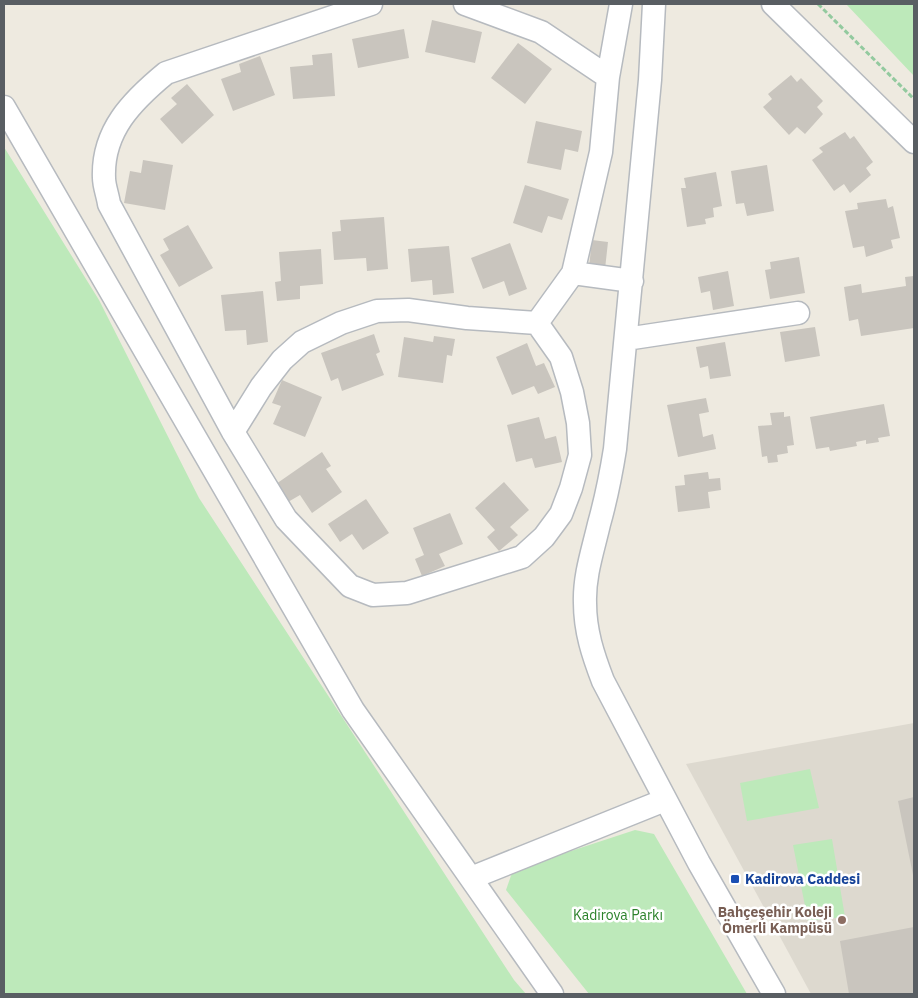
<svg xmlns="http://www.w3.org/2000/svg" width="918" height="998" font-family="'IBM Plex Sans',sans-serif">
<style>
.education{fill:#ddd9cf}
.green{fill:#bde9ba}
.building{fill:#c9c5be}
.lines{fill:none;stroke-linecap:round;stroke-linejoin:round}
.minor-casing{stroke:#b6babf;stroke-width:25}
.path{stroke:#93ca9f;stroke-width:3;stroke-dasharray:5 2.5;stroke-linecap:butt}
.minor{stroke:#fff;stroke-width:22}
.transit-dot{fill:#1a4fb4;stroke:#fff;stroke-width:2}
.education-dot{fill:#8d6e63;stroke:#fff;stroke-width:2}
.labels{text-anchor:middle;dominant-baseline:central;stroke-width:5;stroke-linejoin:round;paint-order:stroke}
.transit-label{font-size:14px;font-weight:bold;fill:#164399;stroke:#fff;text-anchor:start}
.education-label{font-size:14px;font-weight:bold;fill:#785e54;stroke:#fff;text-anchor:end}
.park-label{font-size:14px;fill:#2c822b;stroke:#fff}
</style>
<rect width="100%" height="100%" fill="#eeeae0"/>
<path class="education" d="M914,723V994H811L686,764Z"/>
<path class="green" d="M846,4H914V76Z
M4,147L99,300L199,498L514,980L526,994H4Z
M810,769L819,808L747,821L740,783Z
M635,830L654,834L747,994H589L506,890L513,870Z
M832,839L845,917L808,921L793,845Z"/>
<path class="building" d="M432,20L482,32L475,63L425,52Z
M404,29L409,58L358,68L352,39Z
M518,43L552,69L525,104L491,78Z
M332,53L335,96L293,99L290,67L313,65L312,55Z
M260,56L275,95L233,111L221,79L241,72L239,64Z
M791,75L797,82L801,78L823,101L817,107L823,114L805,134L797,127L789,135L763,107L772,99L768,94Z
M187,84L214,115L182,144L160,119L177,104L171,98Z
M536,121L582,131L578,152L565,149L561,170L527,163Z
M845,132L850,139L854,136L873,162L866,168L871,175L850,193L844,184L834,191L812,160L823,152L819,148Z
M143,160L173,165L165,210L124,203L130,171L141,173Z
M767,165L774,211L747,216L744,203L736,204L731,171Z
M716,172L722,206L713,208L714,217L705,219L706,224L687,227L681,188H686L684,178Z
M525,185L569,199L562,220L548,216L542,233L513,223Z
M886,199L888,208L893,206L900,238L891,240L893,248L866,257L864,246L853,248L845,211L858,209L857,203Z
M384,217L388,269L367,271L366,258L334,260L332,232L341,231L340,220Z
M188,225L213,268L179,287L160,255L169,250L163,239Z
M592,240L608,242L605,269L589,267Z
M510,243L527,289L509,296L504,281L483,289L471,258Z
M449,246L454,293L433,295L432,280L411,282L408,249Z
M321,249L323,284L300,286V299L277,301L275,282L281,281L279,252Z
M799,257L805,293L770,299L765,270L771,269L770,262Z
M728,271L734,306L713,310L710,291L701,293L698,277Z
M914,276V328L861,336L858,319L849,321L844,287L861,284L862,293L906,286L905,277Z
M263,291L268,342L247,345L246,330L225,331L221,295Z
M815,327L820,356L785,362L780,332Z
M374,334L380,352L376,354L384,375L342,391L338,378L331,381L321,353Z
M434,336L455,339L452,356L447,355L443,383L398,377L404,337L433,342Z
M725,342L731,376L710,379L708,366L700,368L696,347Z
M527,343L536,366L544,363L555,387L538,394L534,386L512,395L496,357Z
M282,380L322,397L305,437L273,424L281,406L272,403Z
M706,398L709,412L699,414L703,437L713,434L716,449L678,457L667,405Z
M884,404L890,436L878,438L879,442L866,444V440L856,442L857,446L830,451L829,447L816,449L810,417Z
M784,412V417L790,416L794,445L787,446L788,453L777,455L778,462L768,463L767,456L762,457L758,426L772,425L770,413Z
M539,417L545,439L556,436L562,462L535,468L532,458L516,462L507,425Z
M322,452L331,466L326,469L342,492L312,513L300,495L288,502L276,484Z
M708,472L709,479L720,478L721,490L708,492L710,508L678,512L675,486L685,485L684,475Z
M504,482L529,510L510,527L518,535L499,551L487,537L495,530L475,508Z
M366,499L389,533L363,550L352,534L340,542L328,524Z
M450,513L463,544L439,554L445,566L422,576L415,559L424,555L413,528Z
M914,797V875H913L898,801Z
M914,927V994H849L840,941Z"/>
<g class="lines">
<g class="minor-casing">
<path id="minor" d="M371,4L166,73C132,101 102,131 104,178C104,186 108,196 109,204L233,432L286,519L350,586L373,595L407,593L522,557L544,537L561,514L571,488L580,455L578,423L572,392L561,357L537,323
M465,4L541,32L608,77
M654,4L650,80L615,449C611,474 606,499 599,524C593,550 584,576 585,603C585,631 593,655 603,681L699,863L774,994
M773,4L914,142
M4,107L353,710L552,994
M573,273L632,281
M537,323L573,273L601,152L608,77L621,4
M626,339L798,313
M233,432L261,387L282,360L302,342L341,323L377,311L408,310L467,318L537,323
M471,878L665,800"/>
</g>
<path class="path" d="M818,4L914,99"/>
<use href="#minor" class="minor"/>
</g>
<rect class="transit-dot" x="730" y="874" width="10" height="10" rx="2.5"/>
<circle class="education-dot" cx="842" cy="920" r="5"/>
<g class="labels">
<g class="transit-label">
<text x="745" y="879">Kadirova Caddesi</text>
</g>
<g class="education-label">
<text x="832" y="912">Bahçeşehir Koleji<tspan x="832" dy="16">Ömerli Kampüsü</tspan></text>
</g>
<g class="park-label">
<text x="618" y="915">Kadirova Parkı</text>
</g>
</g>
<rect width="918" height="998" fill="none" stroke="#595e63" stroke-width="10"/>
</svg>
